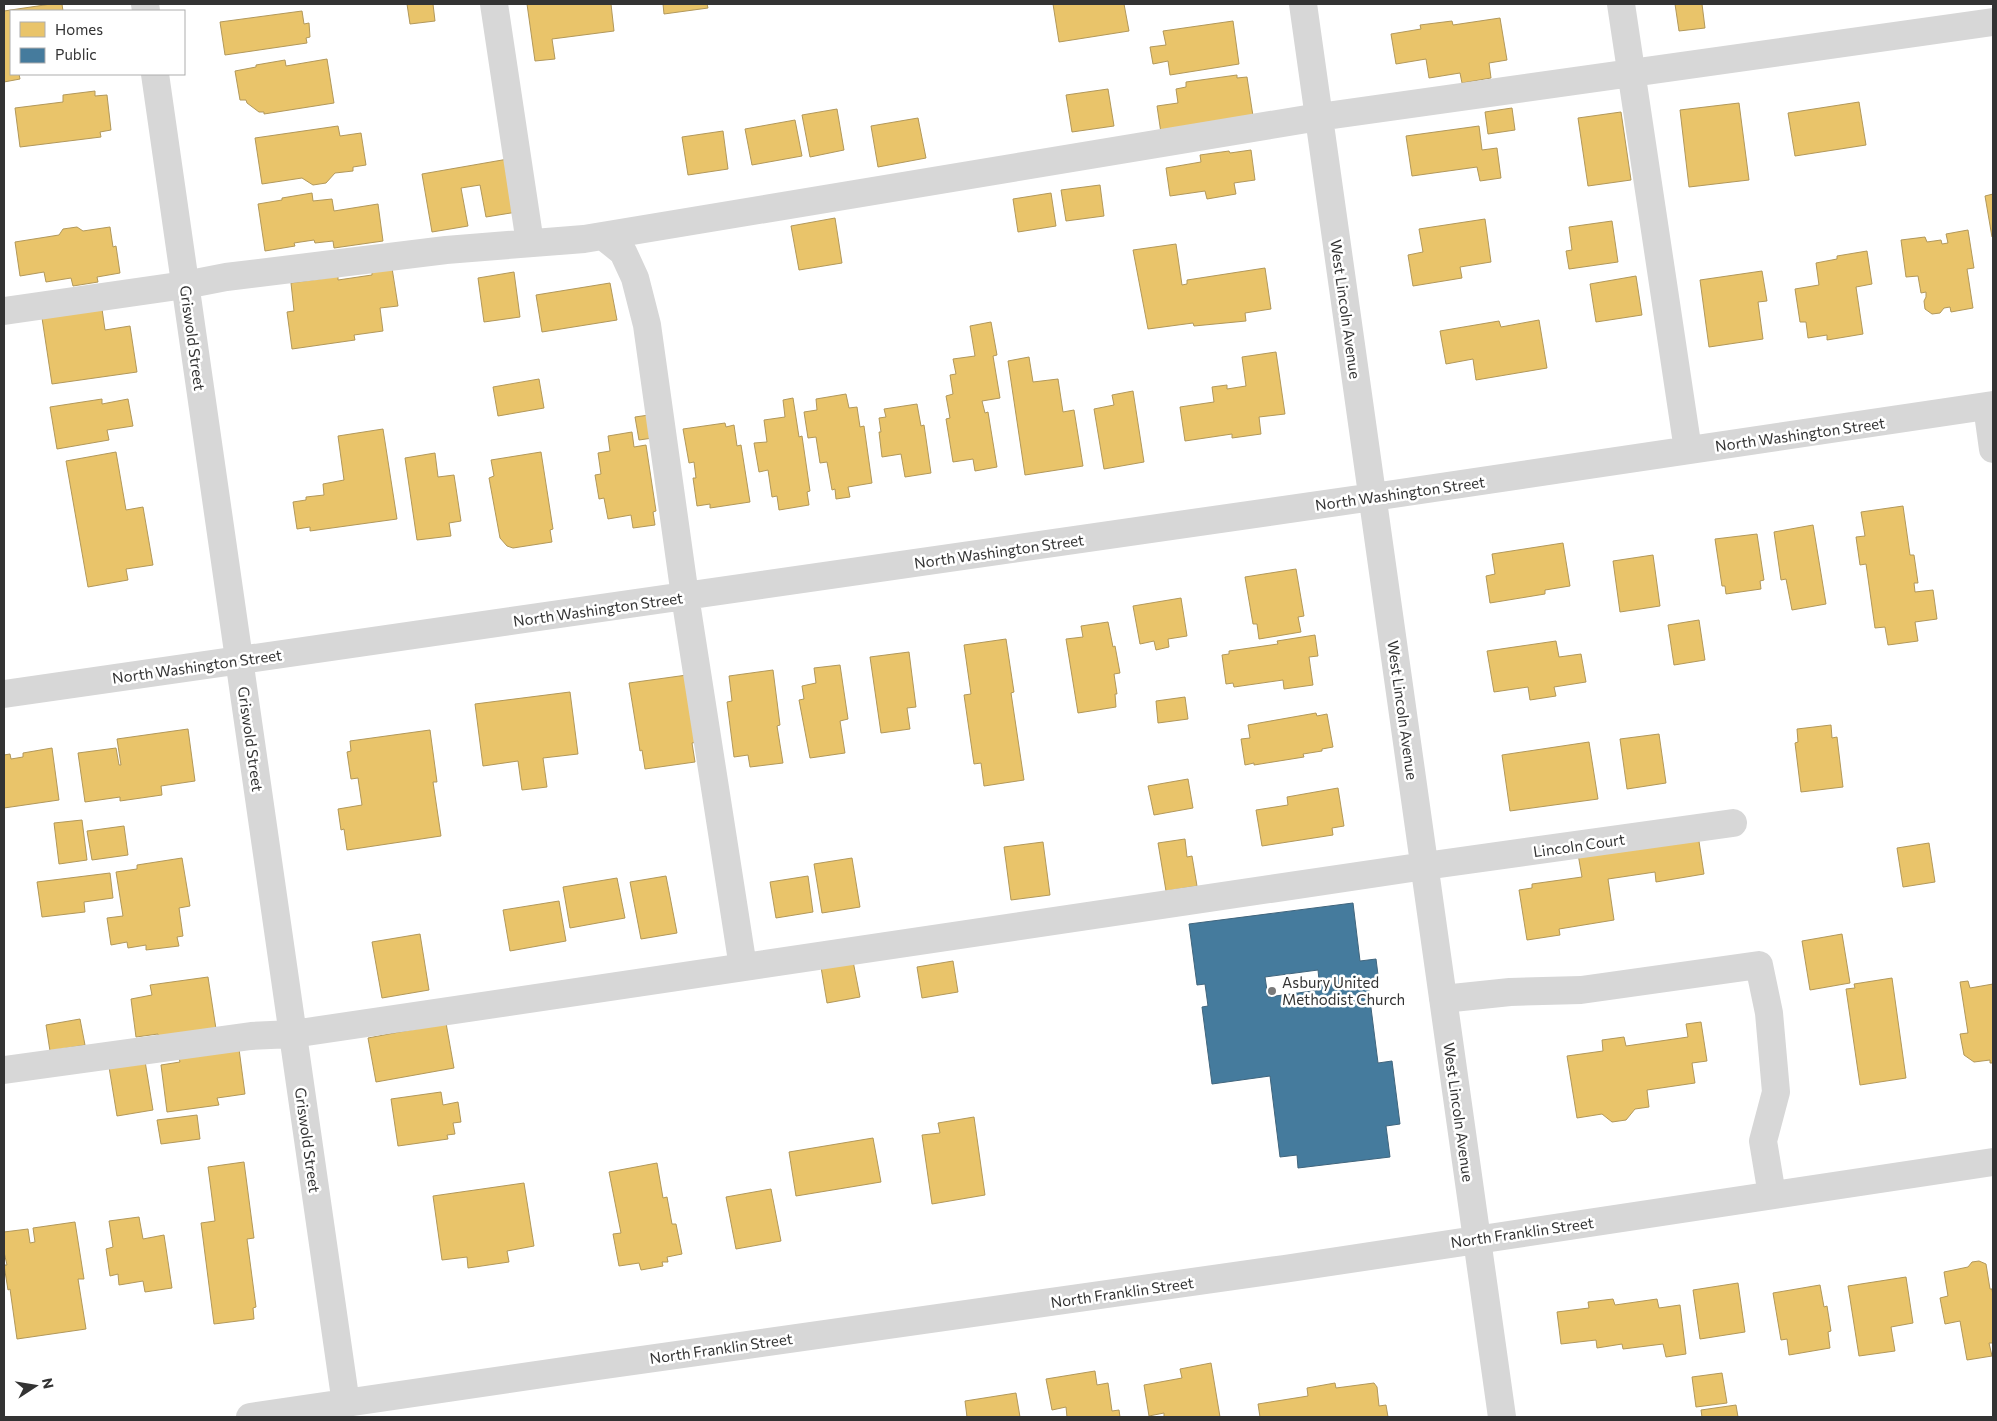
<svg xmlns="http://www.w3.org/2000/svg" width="1997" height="1421" font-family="Commissioner,sans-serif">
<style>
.homes{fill:#e9c46a;stroke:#b2985a}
.public{fill:#457b9d;stroke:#40657d;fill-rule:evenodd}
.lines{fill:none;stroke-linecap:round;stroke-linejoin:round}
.minor{stroke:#d7d7d7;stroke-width:28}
.poi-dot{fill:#7a7a7a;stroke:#fff;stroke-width:2}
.labels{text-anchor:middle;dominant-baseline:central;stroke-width:5;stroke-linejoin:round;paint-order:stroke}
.street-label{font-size:15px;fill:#333;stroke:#fff}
.poi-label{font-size:15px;fill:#333;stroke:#fff;text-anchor:start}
</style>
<rect width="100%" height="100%" fill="#fff"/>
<path class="homes" d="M51,4H62L63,11H11V74H19L20,79L4,82V11Z
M407,4H433L435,21L410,24Z
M527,4H611L614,31L552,39L555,59L535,61Z
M663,4H707L708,8L664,14Z
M1053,4H1124L1129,31L1059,42Z
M1675,4H1702L1705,28L1679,31Z
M302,11L304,24L309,23L310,37L306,38L307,43L225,55L220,22Z
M1500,18L1507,60L1489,63L1491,78L1462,83L1460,73L1429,78L1426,59L1396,64L1391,34L1421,29L1420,25L1452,21L1453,25Z
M1233,21L1239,64L1170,75L1168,61L1153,64L1150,47L1166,45L1163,31Z
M327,59L334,103L264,114V112H259L247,103L246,100H240L235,71L256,67V65L285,60L286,66Z
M1237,75V78L1247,77L1253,116L1161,133L1157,106L1178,103L1176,89L1186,87V82Z
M1108,89L1114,126L1072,132L1066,95Z
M95,91V96L107,95L111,130L100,132L101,137L20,147L15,108L63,102V95Z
M1859,102L1866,145L1795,156L1788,113Z
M1739,103L1749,180L1689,187L1680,110Z
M1512,108L1515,130L1488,134L1485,112Z
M837,109L844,150L810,157L802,115Z
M1621,112L1631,180L1588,186L1578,118Z
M918,118L926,158L878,167L871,126Z
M795,120L802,156L752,165L745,129Z
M338,126L340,136L361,133L366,165L353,167V171L335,173L326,183L313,185L302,178L262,184L255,138Z
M1479,126L1482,150L1497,148L1501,178L1480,181L1477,167L1412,176L1406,136Z
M723,131L728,169L688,175L682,137Z
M1251,150L1255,180L1234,183L1236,194L1207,199L1205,191L1170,196L1166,168L1201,162L1200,155L1229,151L1230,153Z
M508,159L517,212L486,217L480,185L461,188L468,226L432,232L422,174Z
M1100,185L1104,216L1066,221L1061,190Z
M312,193L313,201L332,199L334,211L378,204L383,241L334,248L333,241L315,243L314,240L294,243L295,246L265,251L258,204L282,200V198Z
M1051,193L1056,226L1018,232L1013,199Z
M1993,194V237H1992L1985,196Z
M835,218L842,263L799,270L791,226Z
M1485,219L1491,262L1460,267L1462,278L1413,286L1408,255L1423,252L1419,229Z
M1612,221L1618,262L1569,269L1566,251L1572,250L1569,227Z
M77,227L83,231L110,227L113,247L116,246L120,273L97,277L98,282L73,286L71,278L46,282L44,272L20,276L15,242L59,235L63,229Z
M1968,230L1974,268L1967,269L1973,308L1951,312L1950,307L1944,308L1940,313L1932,314L1925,309L1924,301L1926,297V292L1921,293L1918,276L1906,277L1901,240L1925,237L1927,242L1941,240L1942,244L1948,243L1946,234Z
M1176,244L1182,285L1187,284V280L1265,268L1271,309L1245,313L1246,321L1194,326L1193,323L1148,329L1133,250Z
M1867,251L1872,284L1856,287L1863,334L1827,340V335L1808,338L1806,322H1800L1795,289L1819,285L1816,263L1837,259V256Z
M392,268L398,306L380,308L383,331L354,335L355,340L292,349L287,312L294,311L291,283L338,276V280L372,275V271Z
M1762,271L1767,301L1758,302L1763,339L1709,347L1700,280Z
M514,272L520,317L484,322L478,278Z
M1636,276L1642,315L1596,322L1590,284Z
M610,283L617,320L542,332L536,295Z
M102,309L105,330L130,326L137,372L52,384L42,318Z
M1539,320L1547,368L1476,380L1473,359L1446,364L1440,331L1499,321L1501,327Z
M991,322L997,355L993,356L1000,398L982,401L985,413L988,412L997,467L975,471L973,459L953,462L946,419L950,418L946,396L953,394L950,375L956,374L953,359L975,356L970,326Z
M1276,352L1285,414L1259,417L1261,434L1232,438V434L1185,441L1180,407L1214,402L1212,387L1227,385V389L1246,386L1242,357Z
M1029,357L1033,382L1058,379L1063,412L1074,410L1083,466L1025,475L1008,361Z
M539,379L544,408L498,416L493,387Z
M1133,391L1144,462L1104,469L1094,409L1114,405L1112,395Z
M846,394L849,408L857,407L860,427L864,426L872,483L848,487L850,497L836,499L835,489L832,490L827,462L820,463L816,437L808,438L804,412L817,410L816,399Z
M793,398L799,437L802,436L810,491L807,492L809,505L779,510L777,496L772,497L768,470L759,472L754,443L767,442L764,420L785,417L783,400Z
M102,399V404L128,399L133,426L107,430L109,440L57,449L50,407Z
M917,404L921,426L924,425L931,473L905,477L901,454L882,457L879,432H881L879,418L886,417L884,409Z
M649,415L653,438L639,440L635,417Z
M725,423L726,427L734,425L737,446L741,445L750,502L710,508V504L697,506L693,478H696L694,462L689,463L683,429Z
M383,429L397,519L310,531V527L297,529L293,502L306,500V497L324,495L323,484L344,480L338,436Z
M632,432L634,447L646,445L656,511L653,512L655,525L633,528L631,515L608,519L604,498L599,499L595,475L601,474L598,453L610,451L608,436Z
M116,452L126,510L143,507L153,565L126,569L128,580L88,587L66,461Z
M541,452L553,529L550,530L552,542L513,548L507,546L500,538L489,478L494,476L491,460Z
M435,453L438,477L454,475L461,521L449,523L451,536L417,540L405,458Z
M1903,506L1910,555H1914L1918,583H1914L1915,592L1933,590L1937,619L1915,622L1918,641L1888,645L1885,627L1875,628L1866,564L1860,565L1856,537L1865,536L1861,512Z
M1813,525L1826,604L1792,610L1786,579L1781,580L1774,532Z
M1757,534L1764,580L1760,581L1761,589L1726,594L1725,586H1722L1715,539Z
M1563,543L1570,586L1545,590V594L1490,603L1486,576L1495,574L1492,554Z
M1653,555L1660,606L1620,612L1613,561Z
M1296,569L1304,616L1298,617L1301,632L1259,639L1257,624H1253L1245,577Z
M1181,598L1187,636L1168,639L1169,647L1156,650L1154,641L1140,644L1133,606Z
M1699,620L1705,660L1674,665L1668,625Z
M1108,622L1113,647L1115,646L1120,673L1114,674L1117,694H1115L1116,707L1078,713L1066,639L1083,637L1081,626Z
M1315,635L1318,656L1309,657L1313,685L1284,689L1283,680L1234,687L1233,683L1226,684L1222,655L1229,654V651L1278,644L1277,641Z
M1006,639L1014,692L1011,693L1024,780L984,786L981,763L974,764L964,695L971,694L964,645Z
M1556,641L1559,657L1581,654L1586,682L1554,687L1556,696L1530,700L1528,687L1494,692L1487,651Z
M909,652L916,707L907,708L910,729L881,733L870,657Z
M840,665L848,719L840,721L845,753L810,758L799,700L804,699L802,686L816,683L814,668Z
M773,670L780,725L777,726L783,763L750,767L748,755L734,757L727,702L732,701L729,676Z
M687,675L697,742L692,743L695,762L645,769L642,750L640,751L629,683Z
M570,692L578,754L543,758L547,787L522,790L518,761L483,766L475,704Z
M1185,697L1188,719L1158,723L1156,701Z
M1316,713L1317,716L1327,714L1333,747L1322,749V751L1303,754L1304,757L1254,765V763L1245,765L1241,739L1250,738L1248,725Z
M1831,725L1832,738L1837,737L1843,787L1801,792L1795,743L1798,742L1797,729Z
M188,729L195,781L161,786L162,795L120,801V797L85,802L78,753L116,748L119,765H121L117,739Z
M430,730L437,782H433L441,836L347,850L344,829L341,830L338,809L362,805L358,778L351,779L347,752L351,751L350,741Z
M1659,734L1666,783L1627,789L1620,739Z
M1589,742L1598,799L1510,811L1502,755Z
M52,748L59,800L4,808V755L10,754L11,759L23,757V753Z
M1188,779L1193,808L1154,815L1148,786Z
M1338,788L1344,826L1332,828L1333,835L1262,846L1256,810L1288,805L1287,797Z
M82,820L87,860L59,864L54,823Z
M124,826L128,855L92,860L87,831Z
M1698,835L1704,874L1656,882L1655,872L1608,879L1614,920L1559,929L1560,935L1527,940L1519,890L1532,888V884L1582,877L1578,854Z
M1185,839L1187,857L1192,856L1197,886L1166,891L1158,843Z
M1043,842L1050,895L1011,900L1004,847Z
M1929,843L1935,882L1903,887L1897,848Z
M182,858L190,906L179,908L183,936L177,937L179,946L146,950V945L128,948L127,942L111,945L107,918L123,916L116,872L137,869V865Z
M852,858L860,907L822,913L814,864Z
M110,873L113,898L84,902L85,912L42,917L37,882Z
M666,876L677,933L641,939L630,882Z
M808,876L813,912L776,918L770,882Z
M617,878L625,918L570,928L563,887Z
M559,901L566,941L510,951L503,910Z
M420,934L429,990L382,998L372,942Z
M1842,934L1850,983L1810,990L1802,941Z
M853,961L860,997L827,1003L821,967Z
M953,961L958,992L922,998L917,967Z
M208,977L216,1029L158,1038V1034L136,1037L131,999L152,995L150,985Z
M1892,978L1906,1078L1860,1085L1846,989L1855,988L1854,984Z
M1968,981L1970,988L1993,984V1063H1990V1060L1974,1062L1964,1055L1960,1034L1968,1033L1960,982Z
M80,1019L85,1045L50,1051L46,1025Z
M1701,1022L1707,1061L1692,1063L1695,1083L1647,1090L1649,1107L1635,1109L1626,1120L1612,1122L1602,1114L1577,1118L1567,1056L1603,1051L1602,1040L1624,1037L1626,1046L1688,1037L1686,1024Z
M446,1023L454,1068L376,1082L368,1038Z
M239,1049L245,1094L217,1098L219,1105L167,1112L161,1065L180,1062L179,1058Z
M145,1061L153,1110L117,1116L109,1067Z
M441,1092L443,1105L458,1102L461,1122L453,1123L455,1134L447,1135L448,1139L398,1146L391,1099Z
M197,1115L200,1139L161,1144L157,1120Z
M974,1117L985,1195L932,1204L922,1135L940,1133L938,1123Z
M873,1138L881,1182L796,1196L789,1152Z
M244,1162L254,1238L247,1239L256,1307L253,1308L254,1319L214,1324L201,1223L215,1221L208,1167Z
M657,1163L663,1198L667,1197L672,1224H676L682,1254L667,1257L668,1262H662L663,1266L641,1270L639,1263L619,1266L613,1234L621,1233L609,1172Z
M524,1183L534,1246L507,1251L509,1262L468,1268L467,1257L442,1260L433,1196Z
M771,1189L781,1241L736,1249L726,1197Z
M139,1217L143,1239L164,1235L172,1288L145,1292L143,1281L119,1285L118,1274L110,1276L106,1249L113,1247L109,1221Z
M75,1222L84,1279H78L86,1329L17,1339L10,1289L8,1290L4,1265H7L4,1252V1232L28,1229L30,1243L35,1242L33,1228Z
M1979,1261L1986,1264L1990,1289H1992L1993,1296V1343H1989L1992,1356L1967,1360L1960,1321L1945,1324L1940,1298L1948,1296L1944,1272L1968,1267L1972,1262Z
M1906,1277L1913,1323L1891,1327L1895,1351L1859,1356L1848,1286Z
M1738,1283L1745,1332L1700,1339L1693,1290Z
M1820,1285L1824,1307L1827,1306L1831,1331L1828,1332L1830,1348L1789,1355L1787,1339L1781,1340L1773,1293Z
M1613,1299L1615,1305L1657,1299L1659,1308L1680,1305L1686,1354L1666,1357L1663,1344L1623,1349L1622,1344L1597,1348L1596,1340L1561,1344L1557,1312L1589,1308L1588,1302Z
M1211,1363L1220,1417H1164V1413L1149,1416L1144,1385L1182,1378L1180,1369Z
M1095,1371L1097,1385L1108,1383L1112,1411L1119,1410L1120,1417H1067L1066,1407L1052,1410L1046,1379Z
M1722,1373L1727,1403L1696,1407L1692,1377Z
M1335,1383L1336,1388L1374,1383L1377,1387L1379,1406L1386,1405L1388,1417H1260L1258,1404L1308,1396L1307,1388Z
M1016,1393L1020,1417H967L965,1401Z
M1736,1405L1738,1417H1702L1701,1410Z"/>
<path class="public" d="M1353,903L1360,961L1376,959L1379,983L1368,984L1378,1063L1392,1061L1400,1124L1386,1126L1390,1157L1298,1168L1297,1155L1280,1157L1270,1076L1212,1084L1202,1007L1208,1006L1205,984L1197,985L1189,924ZM1318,970L1320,990L1268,997L1265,977Z"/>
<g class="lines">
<path class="minor" d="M145,4L146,11
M494,4L530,243
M1303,4L1502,1417
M1621,4L1688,450
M155,74L346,1404
M603,236L623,252L635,278L647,325L685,596L743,967
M4,311L185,285L226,277L446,250L584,239L1319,117L1993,22
M1987,406L1993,449
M4,694L1373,497L1993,405
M1443,999L1510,992L1581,990L1759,965L1769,1013L1776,1092L1763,1141L1772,1195
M4,1070L251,1036L293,1034L1425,866L1733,823
M250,1417L584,1368L1284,1269L1993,1162"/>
</g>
<circle class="poi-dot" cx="1272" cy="991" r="5"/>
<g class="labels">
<g class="street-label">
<text transform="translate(1346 309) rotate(82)">West Lincoln Avenue</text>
<text transform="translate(193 338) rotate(82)">Griswold Street</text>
<text transform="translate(1800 434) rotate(-8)">North Washington Street</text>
<text transform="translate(1400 493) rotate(-8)">North Washington Street</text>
<text transform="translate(999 551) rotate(-8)">North Washington Street</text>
<text transform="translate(598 609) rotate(-8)">North Washington Street</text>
<text transform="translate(197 666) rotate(-8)">North Washington Street</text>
<text transform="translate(1403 710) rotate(82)">West Lincoln Avenue</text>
<text transform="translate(251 739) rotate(82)">Griswold Street</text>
<text transform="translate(1579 845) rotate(-8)">Lincoln Court</text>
<text transform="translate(1459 1112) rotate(82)">West Lincoln Avenue</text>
<text transform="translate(308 1140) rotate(82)">Griswold Street</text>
<text transform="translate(1522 1232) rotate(-8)">North Franklin Street</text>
<text transform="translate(1122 1292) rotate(-8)">North Franklin Street</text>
<text transform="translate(721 1348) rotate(-8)">North Franklin Street</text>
</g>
<g class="poi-label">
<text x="1282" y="982">Asbury United<tspan x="1282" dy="17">Methodist Church</tspan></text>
</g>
</g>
<rect width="1997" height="1421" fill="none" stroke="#333333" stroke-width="10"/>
<rect x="10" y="10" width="175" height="65" fill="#ffffff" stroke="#adadad"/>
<rect x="20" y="22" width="25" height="15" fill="#e9c46a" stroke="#adadad"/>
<text x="55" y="35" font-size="15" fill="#333333">Homes</text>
<rect x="20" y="48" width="25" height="15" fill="#457b9d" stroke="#adadad"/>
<text x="55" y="60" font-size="15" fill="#333333">Public</text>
<g transform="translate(35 1386) rotate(78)" stroke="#ffffff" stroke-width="4" paint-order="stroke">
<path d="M0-4L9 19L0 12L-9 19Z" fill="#333333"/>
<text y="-8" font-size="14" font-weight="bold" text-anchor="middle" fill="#333333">N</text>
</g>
</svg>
